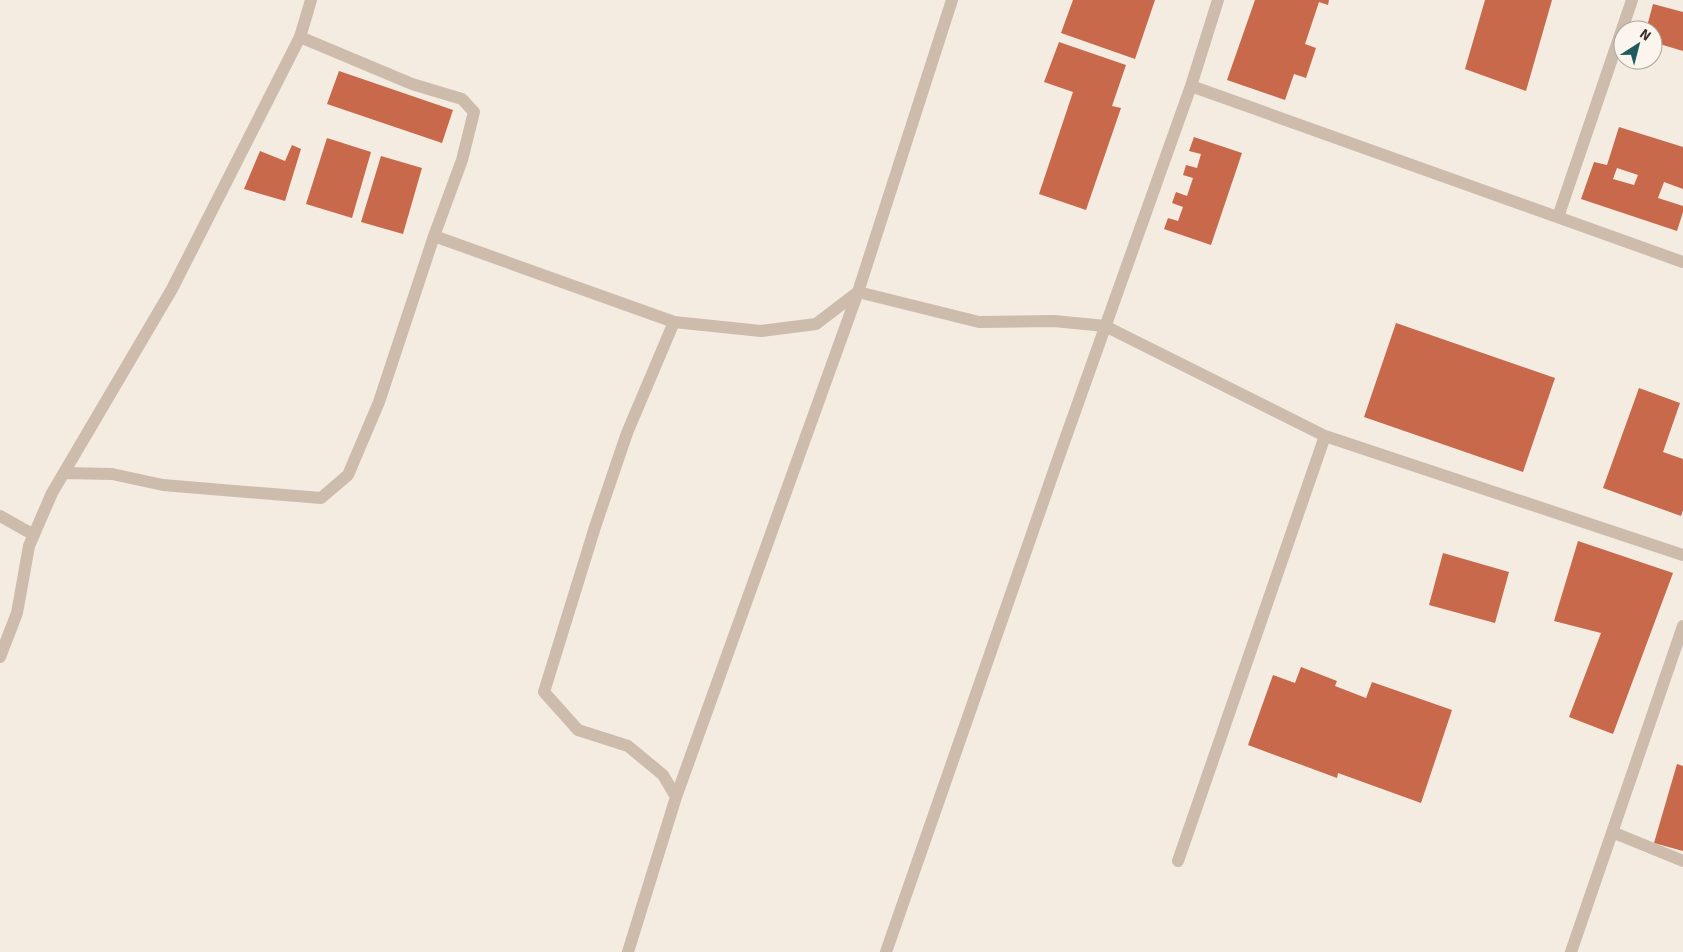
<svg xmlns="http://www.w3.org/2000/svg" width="1683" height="952" font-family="Signika,sans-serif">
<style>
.building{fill:#c8694b;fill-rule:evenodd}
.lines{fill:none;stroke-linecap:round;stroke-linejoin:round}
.minor{stroke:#cdbbac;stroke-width:12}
</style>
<rect width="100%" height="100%" fill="#f4ebe1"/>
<path class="building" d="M1073,0H1155L1135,59L1061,33Z
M1255,0H1329L1328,5L1319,2L1305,44L1316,48L1306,78L1294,74L1285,100L1227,80Z
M1485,0H1552L1526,91L1465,69Z
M1653,4L1683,12V51L1653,42V30H1646Z
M1059,42L1126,65L1112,106L1121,108L1086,210L1039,194L1073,92L1044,82Z
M339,71L453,110L442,143L327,104Z
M1619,127L1683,147V189L1664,182L1658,198L1683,206V212L1677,231L1581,199L1594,162L1607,165ZM1617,168L1638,175L1634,185L1613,179Z
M1194,137L1242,153L1211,245L1164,229L1168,218L1178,221L1183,207L1172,203L1176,192L1187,196L1193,178L1183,175L1186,165L1197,168L1201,154L1189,151Z
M327,138L371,152L352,218L306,204Z
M292,145L301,149L285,201L244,189L260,151L285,161Z
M381,156L422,168L403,234L361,222Z
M1396,323L1555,378L1523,472L1364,417Z
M1639,388L1680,403L1663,452L1683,459V510L1681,516L1603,488Z
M1578,541L1673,573L1613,734L1569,717L1601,633L1554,621Z
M1443,553L1509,572L1495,623L1429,605Z
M1301,667L1337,681L1335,686L1366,698L1372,682L1452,710L1421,803L1338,773L1337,778L1248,745L1273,675L1295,683Z
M1677,764L1683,766V851L1654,843Z"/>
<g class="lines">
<path class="minor" d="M300,37L412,84L462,99L474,112L462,160L434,236L674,322L761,331L816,324L858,292L979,322L1054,321L1105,326L1325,436L1683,555
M1191,86L1683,262
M1558,217L1632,0
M674,322L627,433L595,527L544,692L578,730L628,746L663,775L676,797
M64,473L112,474L163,485L321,498L348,475L379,402L434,236
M0,516L34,535
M0,657L17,613L29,546L52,493L172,289L300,37L311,0
M1612,832L1683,861
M1178,861L1325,436
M628,952L676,797L858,292L952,0
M886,952L1057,462L1191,86L1218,0
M1571,952L1683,626"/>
</g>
<g transform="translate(1638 45) rotate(36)"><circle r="24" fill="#fbf5ee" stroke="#aea6a0"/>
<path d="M0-4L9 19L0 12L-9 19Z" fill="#1f5a5e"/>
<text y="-8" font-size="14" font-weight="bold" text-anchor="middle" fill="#3b302b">N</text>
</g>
</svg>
